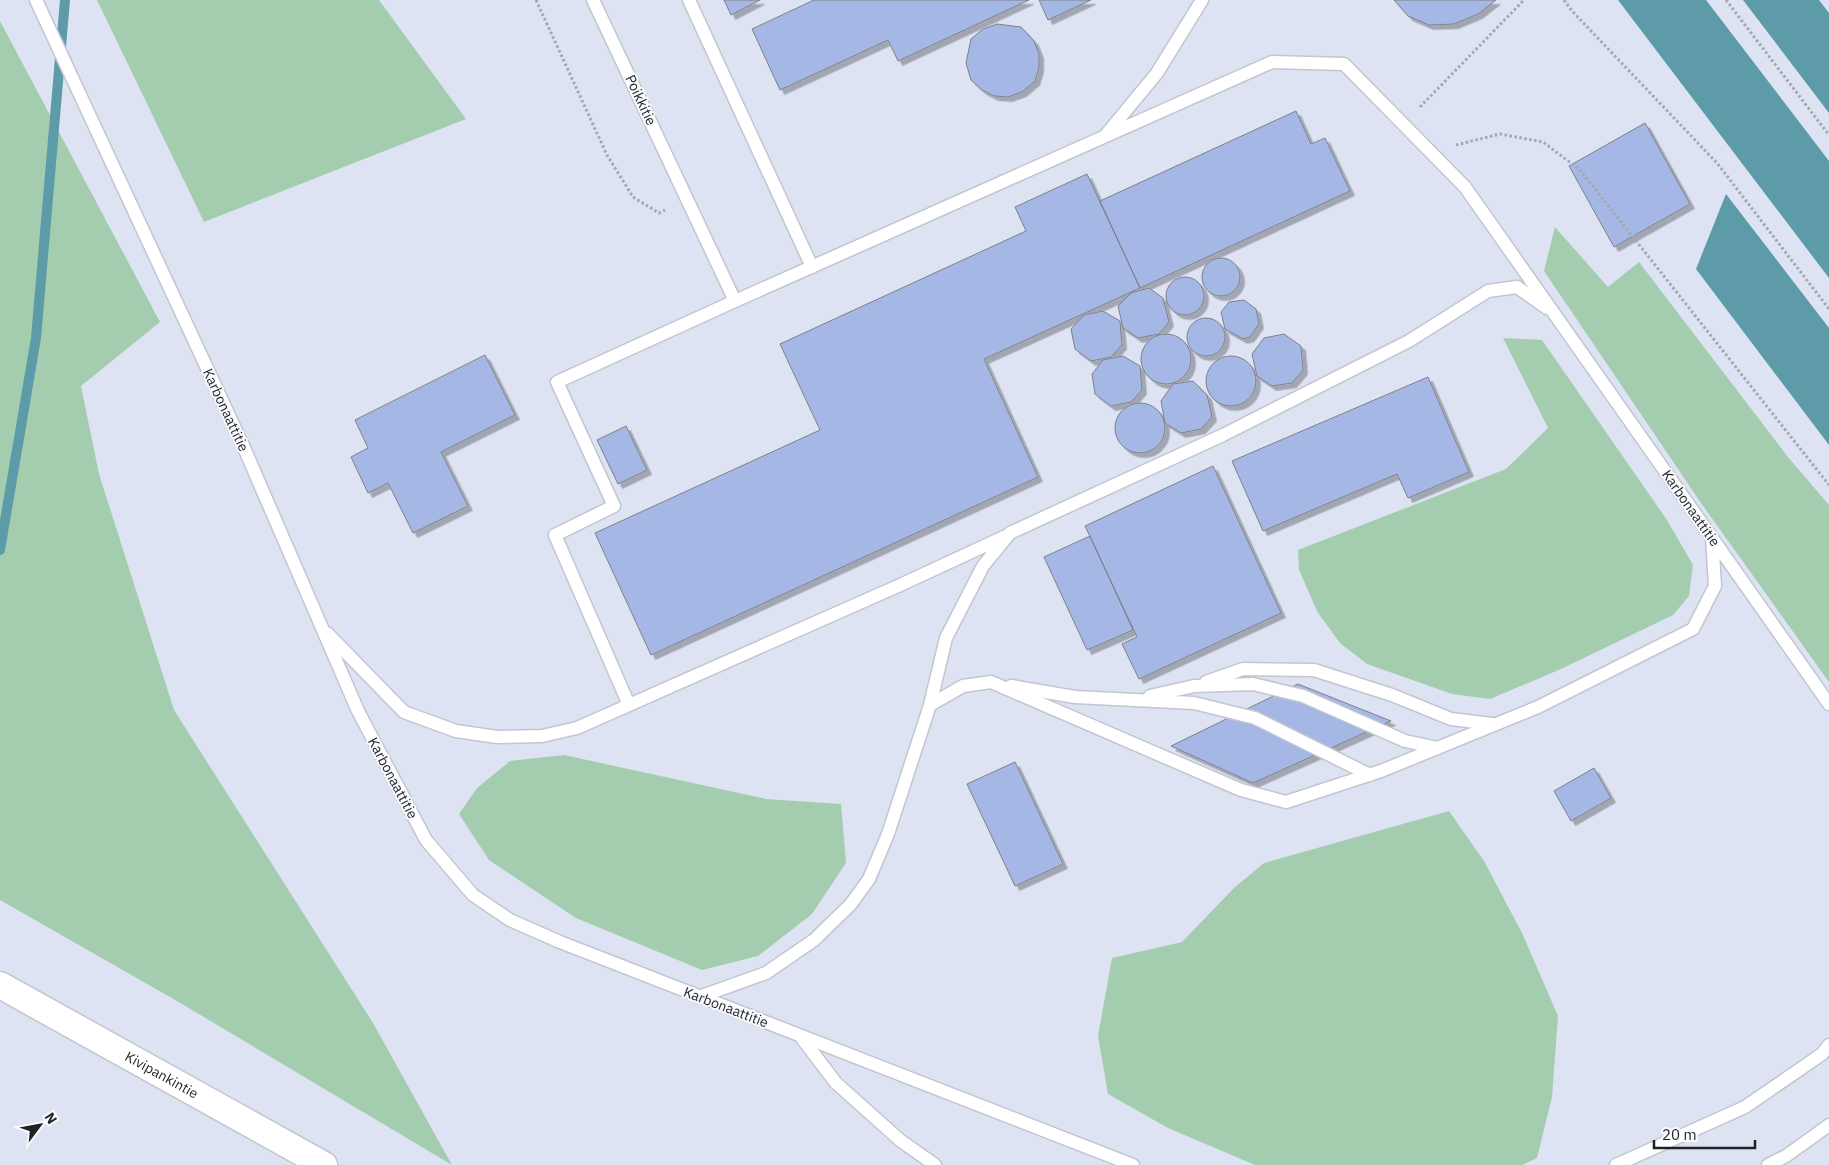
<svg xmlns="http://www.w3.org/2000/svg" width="1829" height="1165" font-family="'IBM Plex Sans',sans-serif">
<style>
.built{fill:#dde3f3}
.green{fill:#a4cdb0}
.water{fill:#5c9ba7}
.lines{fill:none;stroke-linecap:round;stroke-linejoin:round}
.stream{stroke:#5c9ba7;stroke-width:10}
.building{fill:#a5b7e4;stroke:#7d8188;filter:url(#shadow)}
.lane-casing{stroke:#c2c6ce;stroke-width:15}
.street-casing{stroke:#c2c6ce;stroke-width:29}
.path{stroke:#a4a7ae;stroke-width:3;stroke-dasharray:2.5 2.5;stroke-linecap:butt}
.lane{stroke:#fff;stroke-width:12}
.street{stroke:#fff;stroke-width:26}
.labels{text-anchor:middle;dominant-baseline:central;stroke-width:4;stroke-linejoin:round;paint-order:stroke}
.street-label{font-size:14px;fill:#1f2124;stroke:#f9fafe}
</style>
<defs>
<filter id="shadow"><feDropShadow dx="4.5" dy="4.5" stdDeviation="0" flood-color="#0004"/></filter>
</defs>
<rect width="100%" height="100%" fill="#eaedf6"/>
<path class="built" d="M0,0H1829V1165H0Z"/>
<path class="green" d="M97,0H379L466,119L204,222Z
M0,21L160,322L81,386L99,474L174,710L373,1023L452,1165L177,1001L0,900Z
M1555,227L1608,287L1639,262L1788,457L1829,505V682L1701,503L1544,271Z
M1503,338L1542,340L1667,520L1693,565L1689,596L1673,615L1561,669L1490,699L1452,694L1367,664L1340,643L1318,613L1299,570L1298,550L1506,469L1548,428Z
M564,755L766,799L841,804L846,863L812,914L758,956L702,970L576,918L489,860L459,814L477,788L510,761Z
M1449,811L1484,861L1522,933L1558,1016L1552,1097L1537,1158L1522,1165H1255L1168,1128L1108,1094L1098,1036L1112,958L1182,942L1234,888L1264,863Z"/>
<path class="water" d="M1618,0H1706L1829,161V278Z
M1743,0H1819L1829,13V113Z
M1726,194L1829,328V445L1696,269Z"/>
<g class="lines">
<path class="stream" d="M0,550L36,338L65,0"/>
</g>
<path class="building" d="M724,0H760L731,15Z
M814,0H1029L898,61L888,40L780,90L752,29Z
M1039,0H1091L1048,20Z
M1394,0H1496L1478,14L1454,24L1429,25L1408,16Z
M997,24L1021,27L1034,41L1039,54V68L1035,81L1022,92L1008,97L994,96L982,90L971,80L966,63L971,39L983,29Z
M1296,111L1311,144L1325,138L1350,191L1140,288L1100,201Z
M1645,123L1690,204L1614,247L1569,166Z
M1087,174L1140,288L984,359L1038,477L651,655L595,533L820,430L780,344L1026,231L1015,207Z
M1202 277a19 19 0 1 1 38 0a19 19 0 1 1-38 0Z
M1166 296a19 19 0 1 1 38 0a19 19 0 1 1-38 0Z
M1149,288L1163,298L1169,322L1159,334L1138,338L1123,328L1118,306L1131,293Z
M1244,300L1256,309L1259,324L1250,337L1243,339L1225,329L1221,312L1229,302Z
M1103,311L1120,321L1122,345L1111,357L1091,361L1075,349L1071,329L1084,315Z
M1187 337a19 19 0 1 1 38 0a19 19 0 1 1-38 0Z
M1141 359a25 25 0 1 1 50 0a25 25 0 1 1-50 0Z
M1284,334L1301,346L1303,370L1292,383L1272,386L1257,376L1252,354L1264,338Z
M485,355L515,415L441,452L468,506L413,533L388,483L368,493L351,457L368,448L355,420Z
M1206 381a25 25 0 1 1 50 0a25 25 0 1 1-50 0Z
M1123,356L1140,366L1142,390L1131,402L1111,406L1095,394L1092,374L1103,360Z
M1428,377L1469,472L1408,498L1397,474L1263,531L1232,461Z
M1193,381L1207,395L1212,417L1201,429L1181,433L1165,423L1161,401L1173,384Z
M1115 428a25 25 0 1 1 50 0a25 25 0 1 1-50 0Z
M626,426L647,470L618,484L597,440Z
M1213,466L1281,613L1139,679L1122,644L1137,637L1085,526Z
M1090,536L1133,630L1087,650L1044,557Z
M1298,684L1391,721L1253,783L1171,746Z
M1015,762L1063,864L1015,886L967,784Z
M1594,768L1611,798L1571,821L1554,791Z"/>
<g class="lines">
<g class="lane-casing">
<path id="lane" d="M36,0L245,450L358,711L426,840L473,895L510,920L560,942L1133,1165
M593,0L735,301L557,382L614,506L555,535L629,705
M689,0L812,267
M1105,136L1157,73L1202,0
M735,301L1272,62L1344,64L1465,187L1829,704
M327,633L404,712L456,731L497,737L542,736L577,728L898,586L1006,536
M1206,682L1243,669L1314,670L1392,695L1451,719L1492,724
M1011,686L1075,697L1194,703L1255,718L1370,775
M1150,696L1194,686L1253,684L1303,696L1405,741L1438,748
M930,705L946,638L983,566L1010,533L1223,435L1409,341L1488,291L1517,287L1547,308
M699,997L766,973L814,940L851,904L869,879L888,834L930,705L963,686L991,682L1241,790L1286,802L1381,771L1538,707L1693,629L1715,586L1712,537
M801,1037L836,1083L901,1141L935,1165
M1616,1165L1745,1107L1822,1054L1829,1045
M1768,1165L1786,1156L1829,1125"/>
</g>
<g class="street-casing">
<g id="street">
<path id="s1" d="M0,985L324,1165"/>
</g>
</g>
<path class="path" d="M536,0L607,155L633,197L659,213L665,210
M1564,0L1572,11L1717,163L1829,309
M1726,0L1829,135
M1420,107L1524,0
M1456,145L1500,134L1543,142L1580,170L1829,485"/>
<use href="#lane" class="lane"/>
<use href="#street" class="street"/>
</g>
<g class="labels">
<g class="street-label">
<text transform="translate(641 100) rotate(65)">Poikkitie</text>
<text transform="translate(226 410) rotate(65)">Karbonaattitie</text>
<text transform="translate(1691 508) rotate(55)">Karbonaattitie</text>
<text transform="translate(393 778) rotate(62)">Karbonaattitie</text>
<text transform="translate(726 1007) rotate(21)">Karbonaattitie</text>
<text stroke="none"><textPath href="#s1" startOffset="185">Kivipankintie</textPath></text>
</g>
</g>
<g transform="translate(40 1125) rotate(58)" stroke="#f9fafe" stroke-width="4" paint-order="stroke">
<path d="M0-4L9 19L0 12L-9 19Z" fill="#1f2124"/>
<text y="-8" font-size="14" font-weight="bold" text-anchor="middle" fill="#1f2124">N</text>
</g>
<path d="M1654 1140v8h101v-8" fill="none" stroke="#1f2124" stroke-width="2.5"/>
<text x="1662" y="1140" font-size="15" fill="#1f2124" stroke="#f9fafe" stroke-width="4" paint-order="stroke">20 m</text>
</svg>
